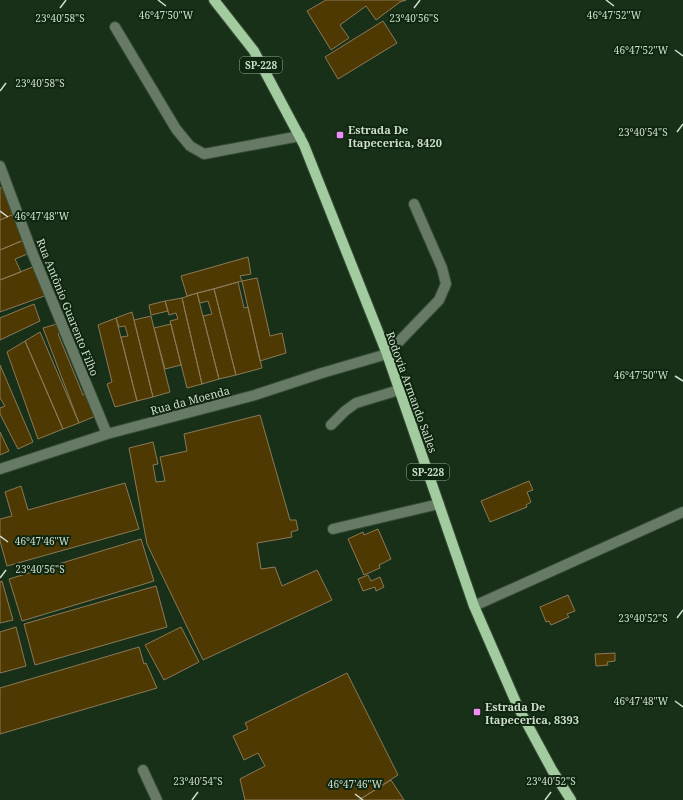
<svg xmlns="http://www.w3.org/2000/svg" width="683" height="800" font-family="'Noto Serif',serif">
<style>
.building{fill:#4f3902;stroke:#8a7958}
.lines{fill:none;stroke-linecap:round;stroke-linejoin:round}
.minor-casing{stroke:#364c35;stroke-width:12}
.major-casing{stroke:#364c35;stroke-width:12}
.minor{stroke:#667a65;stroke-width:10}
.major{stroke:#a2cc9f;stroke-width:10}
.ticks{fill:none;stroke:#cfddce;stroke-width:1.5}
.poi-dot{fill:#ee8cf8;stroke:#0f260f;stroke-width:1.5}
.labels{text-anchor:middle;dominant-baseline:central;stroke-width:4;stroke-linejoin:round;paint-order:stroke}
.shield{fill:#0f260f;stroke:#95a695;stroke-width:1}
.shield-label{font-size:10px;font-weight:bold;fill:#cfddce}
.poi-label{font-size:11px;font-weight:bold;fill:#cfddce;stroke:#0f260f;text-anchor:start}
.street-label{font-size:11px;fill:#cfddce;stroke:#0f260f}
.ticks-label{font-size:10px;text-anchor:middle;fill:#cfddce;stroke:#0f260f;stroke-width:4;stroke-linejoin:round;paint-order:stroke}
</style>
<rect width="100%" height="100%" fill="#193018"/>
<path class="building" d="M326,0H406L400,2L376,20L366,6L340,25L349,38L331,50L307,11Z
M383,21L397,43L338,79L325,57Z
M2,187L14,214L0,220V188Z
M14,214L24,240L0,250V220Z
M24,240L30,253L15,259L21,272L0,280V250Z
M248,257L251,274L240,276L242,281L187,296L181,276Z
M35,266L47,295L0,312V280Z
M257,278L270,336L282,333L286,353L260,361L242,281Z
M238,282L244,308L248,307L262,368L236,375L214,289Z
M214,289L236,375L219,379L203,316L212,314L208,301L200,303L197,293Z
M197,293L219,379L202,384L182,298Z
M182,298L202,384L187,388L170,321L178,319L176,313L169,315L165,301Z
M165,301L168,311L151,315L149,305Z
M34,304L40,321L0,340V318Z
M132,312L153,397L137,401L121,337L128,336L125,326L119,327L116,318Z
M151,316L170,392L153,397L134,320Z
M116,318L137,401L115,407L107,384L112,382L98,325Z
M60,323L63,332L58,334L83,395L89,393L98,415L79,423L43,328Z
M171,324L181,365L165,369L154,328Z
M40,332L79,423L63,429L25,341Z
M25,341L63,429L38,439L7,352Z
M0,365L33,442L18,449L0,414V408L5,406L0,398Z
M260,415L290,520H296L298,530L291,532L292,537L257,543L261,569L275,567L282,586L317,570L332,600L203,660L147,544L129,448L153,442L158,464L153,465L156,482L165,481L160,457L187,451L184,434Z
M0,432L9,451L0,455Z
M529,481L533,490L527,492L531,502L526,505L527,507L490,522L481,501Z
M125,483L139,529L7,566L0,541V519L12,516L5,492L21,486L28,510Z
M378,529L391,559L379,565L380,568L364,575L348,539L363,532L364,535Z
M141,539L154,581L22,621L9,579Z
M368,575L371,581L380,577L384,587L376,591L375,587L363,591L358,579Z
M2,581L13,620L0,623V582Z
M156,586L167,627L35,665L24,624Z
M568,595L575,611L567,614L569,617L551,625L549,621L546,622L540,607Z
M16,627L26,666L0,673V632Z
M181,627L199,662L164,680L145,645Z
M139,647L144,664L146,663L157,688L0,734V688Z
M615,653V661L607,662L608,665L596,666L595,654Z
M347,673L398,775L359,800H245L240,779L265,766L258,753L244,760L233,736L248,729L245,723Z
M391,780L404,800H359Z"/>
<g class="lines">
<g class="minor-casing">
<path id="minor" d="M115,27L176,129L190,146L204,154L300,136
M0,166L32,252L107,434
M331,425L345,411L356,403L399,390
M0,469L107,434L255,395L322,373L387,354L439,300L446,284L442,268L414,204
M333,529L439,504
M474,606L683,512
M143,770L157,800"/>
</g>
<g class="major-casing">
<path id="major" d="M214,0L254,51L304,145L387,354L474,606L518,707L552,770L571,800"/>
</g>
<use href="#minor" class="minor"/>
<use href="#major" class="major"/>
</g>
<path class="ticks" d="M158,0L166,6M606,0L614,6M60,8L66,0M414,8L420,0M675,50L683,56M0,91L6,83M677,132L683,124M0,211L8,217M675,376L683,381M0,536L8,542M0,578L6,570M677,618L683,610M675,701L683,707M355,794L363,800M192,800L198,792M545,800L551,792"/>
<g class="poi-dot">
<rect x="336" y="131" width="8" height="8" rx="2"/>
<rect x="473" y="708" width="8" height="8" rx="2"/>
</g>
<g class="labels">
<g class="shield">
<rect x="240" y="57" width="42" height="16" rx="3"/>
<rect x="407" y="464" width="42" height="16" rx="3"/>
</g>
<g class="shield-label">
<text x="261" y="65">SP-228</text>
<text x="428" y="472">SP-228</text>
</g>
<g class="poi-label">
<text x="348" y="129">Estrada De<tspan x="348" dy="13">Itapecerica, 8420</tspan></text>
<text x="485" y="706">Estrada De<tspan x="485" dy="13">Itapecerica, 8393</tspan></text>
</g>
<g class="street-label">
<text transform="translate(68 307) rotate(68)">Rua Antônio Guarento Filho</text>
<text transform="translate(412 392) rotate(70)">Rodovia Armando Salles</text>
<text transform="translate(190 400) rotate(-15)">Rua da Moenda</text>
</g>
</g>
<g class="ticks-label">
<text x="166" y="19">46°47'50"W</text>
<text x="614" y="19">46°47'52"W</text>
<text x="414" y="22">23°40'56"S</text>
<text x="60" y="22">23°40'58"S</text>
<text x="641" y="54">46°47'52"W</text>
<text x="40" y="87">23°40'58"S</text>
<text x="643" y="136">23°40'54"S</text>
<text x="42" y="220">46°47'48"W</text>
<text x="641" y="379">46°47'50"W</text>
<text x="42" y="545">46°47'46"W</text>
<text x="40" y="573">23°40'56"S</text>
<text x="643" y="622">23°40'52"S</text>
<text x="641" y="705">46°47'48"W</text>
<text x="198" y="785">23°40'54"S</text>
<text x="551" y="785">23°40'52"S</text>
<text x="355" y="788">46°47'46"W</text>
</g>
</svg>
